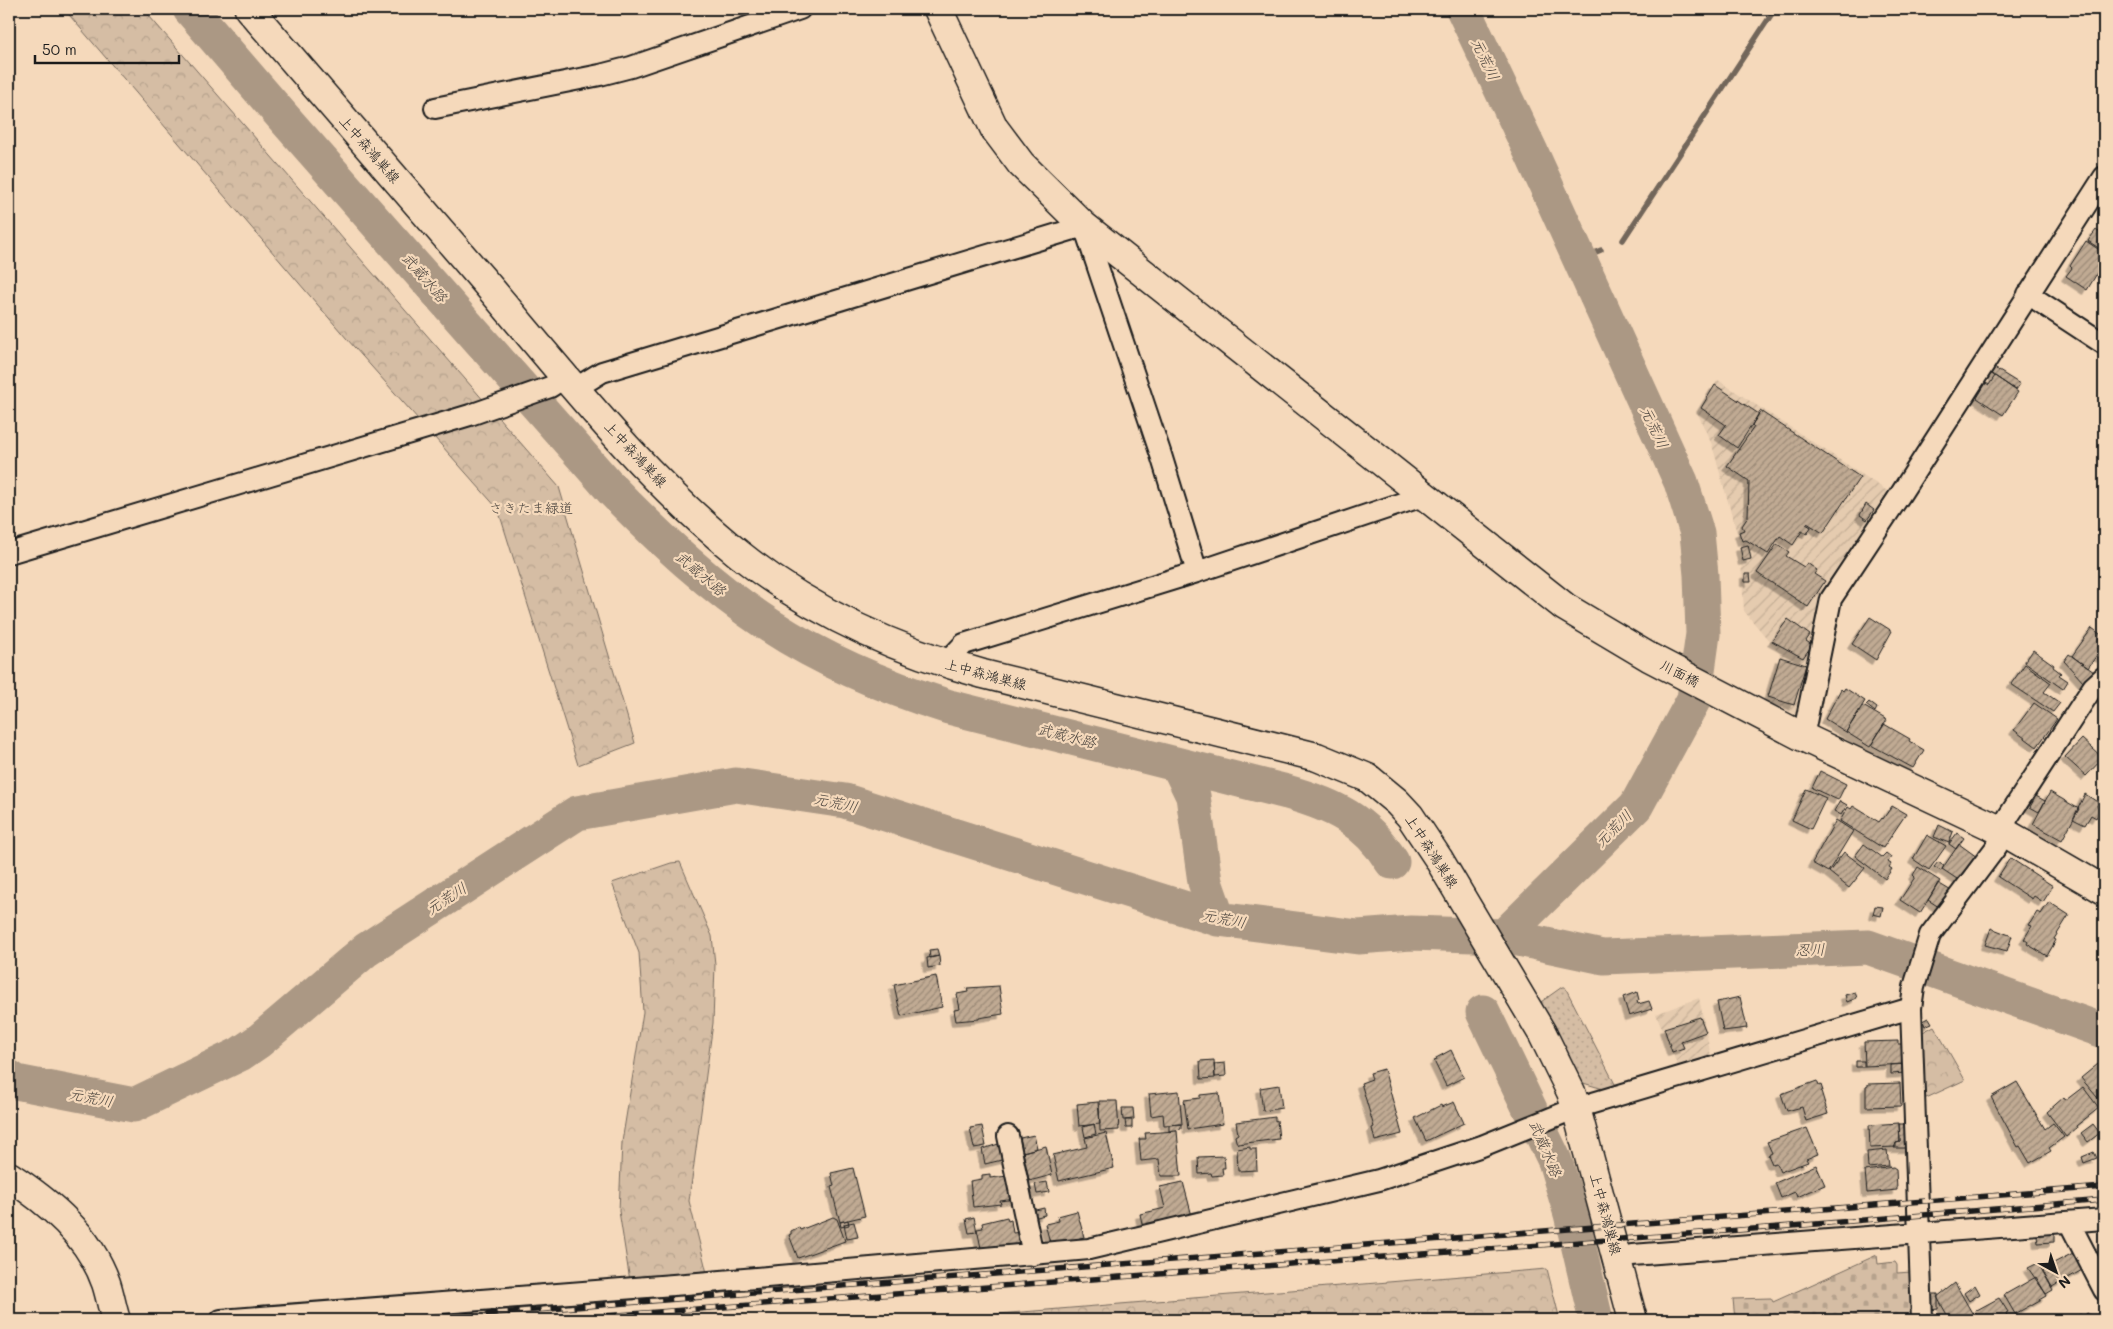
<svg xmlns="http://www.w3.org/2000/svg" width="2113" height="1329" font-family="Mali,'Klee One',sans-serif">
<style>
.industrial{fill:url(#industrial-furrows)}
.grass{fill:url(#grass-dots);stroke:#786c60}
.cemetery{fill:url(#cemetery-stones);stroke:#786c60}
.park{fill:url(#park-crowns);stroke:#786c60}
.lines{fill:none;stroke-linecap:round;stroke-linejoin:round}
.stream{stroke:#72665a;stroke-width:5.5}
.river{stroke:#ab9884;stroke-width:35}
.building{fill:url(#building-hatch);stroke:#1c1c1c;filter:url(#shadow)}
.street-casing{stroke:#1c1c1c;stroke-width:24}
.secondary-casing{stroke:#1c1c1c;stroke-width:31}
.street{stroke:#f5d9bb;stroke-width:20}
.secondary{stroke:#f5d9bb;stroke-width:28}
.rail-casing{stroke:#1c1c1c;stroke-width:5.5}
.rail{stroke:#f5d9bb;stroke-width:4;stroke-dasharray:11;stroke-linecap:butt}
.labels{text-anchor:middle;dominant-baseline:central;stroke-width:4.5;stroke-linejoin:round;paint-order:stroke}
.street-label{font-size:14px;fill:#1c1c1c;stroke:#f5d9bb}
.park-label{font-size:14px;fill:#4a443e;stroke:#f5d9bb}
.water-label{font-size:15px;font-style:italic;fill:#4e4740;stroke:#f5d9bb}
</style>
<defs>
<pattern id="industrial-furrows" width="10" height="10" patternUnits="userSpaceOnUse" patternTransform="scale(1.25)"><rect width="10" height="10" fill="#e5cbaf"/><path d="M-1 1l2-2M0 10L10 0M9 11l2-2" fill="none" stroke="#c4ae96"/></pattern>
<pattern id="grass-dots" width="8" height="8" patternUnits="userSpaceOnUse" patternTransform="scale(1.25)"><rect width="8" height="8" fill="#d5bda4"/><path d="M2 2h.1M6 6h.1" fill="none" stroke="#b6a28d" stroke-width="1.8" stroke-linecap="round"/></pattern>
<pattern id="cemetery-stones" width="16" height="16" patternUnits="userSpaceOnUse" patternTransform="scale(1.25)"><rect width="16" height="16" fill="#d5bda4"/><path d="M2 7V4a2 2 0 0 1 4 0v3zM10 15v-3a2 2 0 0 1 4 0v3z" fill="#b6a28d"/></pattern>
<pattern id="park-crowns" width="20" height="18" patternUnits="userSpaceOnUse" patternTransform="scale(1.25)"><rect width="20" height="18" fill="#d5bda4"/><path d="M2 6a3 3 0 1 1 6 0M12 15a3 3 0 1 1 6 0" fill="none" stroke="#b6a28d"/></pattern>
<pattern id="building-hatch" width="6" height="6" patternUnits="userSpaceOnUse" patternTransform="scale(1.25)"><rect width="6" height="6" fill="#c0aa93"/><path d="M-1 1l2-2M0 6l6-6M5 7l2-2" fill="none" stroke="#9b8a77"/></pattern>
<filter id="shadow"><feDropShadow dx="-4.5" dy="4.5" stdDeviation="0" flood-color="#0004"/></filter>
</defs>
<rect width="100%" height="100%" fill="#f5d9bb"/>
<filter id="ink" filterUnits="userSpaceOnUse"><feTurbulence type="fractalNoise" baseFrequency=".02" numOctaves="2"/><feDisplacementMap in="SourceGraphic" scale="10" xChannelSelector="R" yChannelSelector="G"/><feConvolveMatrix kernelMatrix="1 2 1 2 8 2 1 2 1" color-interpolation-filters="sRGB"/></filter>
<g filter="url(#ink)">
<path class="industrial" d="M1718,380L1889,492L1825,591L1799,711L1795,714L1765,701L1780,654L1744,611L1740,544L1712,445L1697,412Z
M1699,998L1711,1056L1678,1067L1656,1014Z"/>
<path class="grass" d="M1562,987H1565L1616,1086L1603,1089L1580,1082L1538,1004Z"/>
<path class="cemetery" d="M1877,1255L1878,1264L1895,1262L1897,1265V1273L1911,1272L1913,1320H1735L1733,1299L1771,1298L1773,1302Z"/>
<path class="park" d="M64,9H143L559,487L635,743L578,765L498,509L347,339Z
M680,862L712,936L715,964L713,1023L689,1201L708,1277L630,1281L619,1211L622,1142L643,1012L639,953L612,883L671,863Z
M1934,1026L1965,1080L1924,1099L1921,1033Z
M1547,1269L1560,1320H925Z"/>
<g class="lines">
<path class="stream" d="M1623,240L1775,9
M1579,259L1601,250"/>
<path class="river" d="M190,9L283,117L613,491C661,540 711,587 769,625C824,661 886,687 949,707L1287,792C1333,805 1366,820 1392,862
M1463,9L1531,152L1681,482L1697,533L1701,575L1703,634L1694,699L1636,806L1504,936
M1178,765L1193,796L1205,882L1218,919
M1483,1012L1555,1161L1571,1214L1596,1320
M9,1077L16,1082L134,1105L240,1054L259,1041L366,950L577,813L736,785L845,801L1218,919L1358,937L1411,933L1504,936L1603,957L1868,947L2104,1031"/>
</g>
<path class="building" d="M2096,230L2104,236V242L2100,249L2088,241Z
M2086,241L2104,253V262L2087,290L2066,276L2072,268L2070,266Z
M1991,366L2020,384L2016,390L1987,371Z
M1995,376L2018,392L2003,415L1977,398L1986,383L1989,385Z
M1715,385L1759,414L1737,448L1719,435L1726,425L1701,408Z
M1760,411L1860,477L1823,533L1807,523L1806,524L1811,527L1807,534L1802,531L1793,545L1780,536L1768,554L1746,540L1742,541L1739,532L1744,530L1742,526L1748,517L1749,481L1727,466L1754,427L1752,425Z
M1866,504L1874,510L1867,520L1860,515Z
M1777,544L1789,552L1786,556L1804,567L1807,563L1817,570L1814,574L1825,581L1808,607L1757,573Z
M1748,545L1751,559L1743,561L1740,547Z
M1745,574H1750L1751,582H1745Z
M1870,617L1892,631L1876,660L1852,644Z
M1788,619L1810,635L1806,641L1812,645L1803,658L1772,641Z
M2092,628L2104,637V653L2101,658L2097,655L2088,668L2072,656Z
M2033,650L2054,665L2053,667L2061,673L2059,675L2068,681L2063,689L2025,662Z
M2069,654L2094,672L2084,683L2064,661Z
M1780,657L1806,665L1794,705L1768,697Z
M2025,664L2051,683L2044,692L2060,703L2053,712L2011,684Z
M1845,688L1865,701L1846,732L1825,719L1841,689L1843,691Z
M1869,702L1877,708L1875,712L1866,705Z
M2034,703L2057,719L2037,747L2014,730Z
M1863,706L1887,720L1870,747L1846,732Z
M1884,724L1910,739L1909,741L1924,750L1913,768L1871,745Z
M2082,739L2103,758L2086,776L2065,757Z
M1820,771L1846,784L1838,800L1812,788Z
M1806,789L1826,798L1811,829L1792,820Z
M2050,792L2079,809L2062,840L2033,824Z
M2085,794L2099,803L2097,806L2101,809L2096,818L2091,815L2085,825L2073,819Z
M2036,796L2045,801L2039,812L2030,807Z
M1840,801L1847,805L1841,815L1834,811Z
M1853,806L1879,822L1882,818L1883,819L1892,806L1906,814L1883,848L1840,821L1848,807L1851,809Z
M1836,820L1853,831L1828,872L1812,863Z
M1939,825L1953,832L1949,843L1934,837Z
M1957,833L1964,838L1956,849L1949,844Z
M1927,835L1946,846L1929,870L1913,859Z
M1864,844L1882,857L1886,853L1891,857L1888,862L1891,864L1889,867L1892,869L1885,879L1855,856Z
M1959,844L1977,857L1960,881L1942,869Z
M1844,852L1865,868L1849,888L1829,872Z
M2010,858L2053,886L2043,902L2034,896L2032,899L1998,877Z
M1938,862L1944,866L1941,871L1934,867Z
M1918,867L1940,881L1920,913L1900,900L1915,877L1913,875Z
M1938,883L1953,892L1942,909L1928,900Z
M2049,902L2069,915L2054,939L2056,940L2047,956L2027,944L2028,942L2024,939L2032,926L2029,925L2037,912L2041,914Z
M1875,906L1883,907L1881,916L1873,914Z
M1991,928L2012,936L2007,951L1985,945Z
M937,949L939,956L930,958L929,950Z
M939,956L940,966L928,968L927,958Z
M936,976L942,1007L901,1016L894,985Z
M999,986L1003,1014L979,1018V1019L956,1021L954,1010L960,1009L957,994L968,992L967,988Z
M1637,992L1639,1000L1637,1001L1638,1004L1649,1001L1652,1009L1629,1016L1623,997Z
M1855,992L1857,998L1847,1002L1845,995Z
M1740,997L1747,1028L1723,1031L1717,1002Z
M1700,1017L1706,1032L1681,1041L1684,1048L1672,1052L1664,1028Z
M1929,1018L1932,1023L1925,1026L1923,1021Z
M1898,1041V1044H1904L1905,1064L1865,1066L1864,1042Z
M1451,1050L1464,1077L1446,1086L1434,1061L1437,1060L1436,1058Z
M1214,1060L1215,1078L1201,1079L1200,1061Z
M1856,1061H1864V1067H1856Z
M1225,1063L1226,1076L1215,1077L1214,1064Z
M1905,1064V1073L1891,1074V1065Z
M2098,1064L2104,1071V1101L2102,1103L2081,1078Z
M1384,1069L1402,1134L1375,1141L1372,1128L1374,1127L1361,1083L1372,1079L1370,1073Z
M1817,1081L1819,1086L1821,1085L1823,1091H1821L1828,1114L1806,1121L1802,1107L1787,1111L1781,1094Z
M2017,1082L2045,1129L2053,1123L2064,1137L2049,1148L2051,1151L2030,1163L2020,1146L2018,1147L1991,1097Z
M1900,1083L1901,1106L1866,1107V1087L1868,1086V1084Z
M1279,1085L1282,1108L1263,1111L1260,1088Z
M2083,1087L2099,1108L2076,1126L2077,1128L2066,1137L2047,1112L2064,1097L2066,1100Z
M1179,1091L1182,1124L1164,1125L1163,1114L1151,1116L1149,1094Z
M1219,1093L1223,1124L1188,1129L1184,1100L1200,1098V1095Z
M1099,1101H1117L1119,1130L1100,1131Z
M1098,1102L1100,1124L1079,1126L1077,1104Z
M1454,1102L1464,1123L1426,1141L1415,1118L1441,1105L1442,1107Z
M1122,1108H1133L1134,1119L1123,1120Z
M1275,1117V1121L1277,1120L1279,1139L1238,1144L1236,1141L1235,1136L1238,1134L1236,1122Z
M1125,1120H1132V1128H1126Z
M1899,1123L1900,1142L1896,1143V1147L1870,1148L1869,1125Z
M1094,1124L1096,1134L1085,1137L1083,1127Z
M1181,1124V1129L1169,1131V1125Z
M1899,1124H1908L1909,1148H1894L1896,1143L1900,1142Z
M2093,1124L2100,1133L2088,1142L2081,1133Z
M982,1126L986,1146L974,1148L970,1128Z
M1807,1128L1818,1154L1806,1159L1808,1162L1780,1172L1776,1163L1772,1164L1768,1155L1772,1153L1767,1142Z
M1177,1131L1181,1176H1161L1159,1159L1141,1161L1139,1139H1146L1145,1133Z
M1106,1133L1114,1168L1059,1181L1053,1155L1087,1147L1085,1138Z
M1034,1135L1037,1148L1023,1152L1020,1138Z
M1002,1143L1006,1159L985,1164L982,1149Z
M1046,1146L1052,1175L1029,1181L1023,1152Z
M1250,1147V1149H1256L1257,1170L1238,1171L1237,1149Z
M1887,1150L1889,1166L1868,1168L1867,1152Z
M2094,1152L2097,1158L2084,1163L2082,1157Z
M1224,1156L1225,1168H1222L1223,1175L1212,1176L1211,1173L1199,1174L1198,1157Z
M1816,1165L1825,1185L1797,1197L1795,1192L1781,1198L1775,1183Z
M1893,1167L1896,1169L1897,1190L1867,1193L1865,1171Z
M853,1168L865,1216L840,1222L831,1187L834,1186L831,1173Z
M990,1174V1178L1008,1176L1016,1199L1000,1201L1001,1204L973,1207L970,1181L982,1179V1175Z
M1047,1182L1049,1192L1037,1194L1035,1184Z
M1183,1182L1192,1216L1143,1228L1140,1214L1165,1208L1160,1187Z
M1044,1208L1045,1215L1033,1218L1031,1211Z
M1077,1211L1084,1237L1051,1246L1045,1224L1059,1221L1058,1216Z
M833,1217L837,1219L845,1241L798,1258L789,1235L791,1234V1231L799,1227L800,1230Z
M974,1217L977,1232L969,1233L966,1219Z
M1007,1217L1008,1221L1011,1220L1013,1233L1021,1232L1023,1243L986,1250V1247L981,1248L977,1229L983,1228L982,1223Z
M848,1220L849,1225L841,1227L840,1222Z
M854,1222L858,1237L847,1239L844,1224Z
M2054,1234V1242L2038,1243L2037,1235Z
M2075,1252L2084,1269L2052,1287L2043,1271L2044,1268Z
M2038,1263L2053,1290L2046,1294L2028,1268Z
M2036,1277L2047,1296L2015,1314L2004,1295Z
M1955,1283L1976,1320H1950L1937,1297Z
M1975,1285L1980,1294L1969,1301L1964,1293Z
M1929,1294H1938V1309L1929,1310Z
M1999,1298L2008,1312L2006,1313L2008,1318L2004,1320H1978L1975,1311Z
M2087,1313L2097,1320H2075L2080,1314L2083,1317Z
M1682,1316V1320H1665V1317Z"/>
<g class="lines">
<g class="street-casing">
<path id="street" d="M435,108L600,75L631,67L800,9
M2028,294L2104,344
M576,388L602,372L1084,226L1161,455L1197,572
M9,553L470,415L550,387L566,377
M945,664L964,644L1197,572L1426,495
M1803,737L1831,599L1900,495L2104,177
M1008,1136L1033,1255
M2069,1222L2104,1290
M1618,1258L1632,1255L2104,1219
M221,1320L686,1284L1089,1249L1379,1180L1482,1146L1576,1108L1911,1008
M1922,1320L1911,1008L1914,987L1930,935L1997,846L2008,817L2093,687L2104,677"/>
</g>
<g class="secondary-casing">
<path id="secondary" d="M249,9C327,100 406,190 484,281C564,375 642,476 739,554C810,611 896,650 983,674L1317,757L1368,778L1397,802L1410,816L1438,858L1542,1033L1571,1092L1576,1108L1633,1320
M938,9L994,128L1021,164L1084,226L1565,607L1649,657L1803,737L2002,831L2104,890
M9,1176C50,1203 89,1235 106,1283C110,1295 112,1308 116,1320"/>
</g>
<use href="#street" class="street"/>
<use href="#secondary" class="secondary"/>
<g class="rail-casing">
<path id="rail" d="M409,1320L2104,1187
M552,1320L1792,1226L2104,1200"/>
</g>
<use href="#rail" class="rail"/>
</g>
</g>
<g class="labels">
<g class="street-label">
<text transform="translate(370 149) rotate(49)">上中森鴻巣線</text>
<text transform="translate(636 454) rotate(47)">上中森鴻巣線</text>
<text transform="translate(1680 673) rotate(27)">川面橋</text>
<text transform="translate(986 674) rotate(15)">上中森鴻巣線</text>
<text transform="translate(1432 851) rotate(57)">上中森鴻巣線</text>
<text transform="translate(1606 1214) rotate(75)">上中森鴻巣線</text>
</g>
<g class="park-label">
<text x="531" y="507">さきたま緑道</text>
</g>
<g class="water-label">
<text transform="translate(1486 59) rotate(65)">元荒川</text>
<text transform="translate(425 277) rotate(49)">武蔵水路</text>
<text transform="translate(1655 427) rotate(65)">元荒川</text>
<text transform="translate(701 573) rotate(40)">武蔵水路</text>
<text transform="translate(1067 735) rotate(14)">武蔵水路</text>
<text transform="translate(836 802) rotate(12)">元荒川</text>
<text transform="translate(1613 828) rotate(-45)">元荒川</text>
<text transform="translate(446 898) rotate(-33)">元荒川</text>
<text transform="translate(1224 918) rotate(11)">元荒川</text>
<text transform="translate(1810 949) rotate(-2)">忍川</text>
<text transform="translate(91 1097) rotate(11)">元荒川</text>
<text transform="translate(1546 1148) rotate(67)">武蔵水路</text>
</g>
</g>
<rect width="2113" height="1329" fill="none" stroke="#f5d9bb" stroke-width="30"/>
<rect x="15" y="15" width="2083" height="1299" fill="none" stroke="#1c1c1c" stroke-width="2" filter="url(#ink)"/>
<g transform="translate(2056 1272) rotate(140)" stroke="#f5d9bb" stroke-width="4" paint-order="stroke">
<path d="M0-4L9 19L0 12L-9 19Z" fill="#1c1c1c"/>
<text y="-8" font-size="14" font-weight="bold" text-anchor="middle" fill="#1c1c1c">N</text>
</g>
<path d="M35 55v8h144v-8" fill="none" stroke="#1c1c1c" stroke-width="2.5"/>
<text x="42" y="55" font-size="15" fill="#1c1c1c" stroke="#f5d9bb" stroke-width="4" paint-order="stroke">50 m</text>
</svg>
